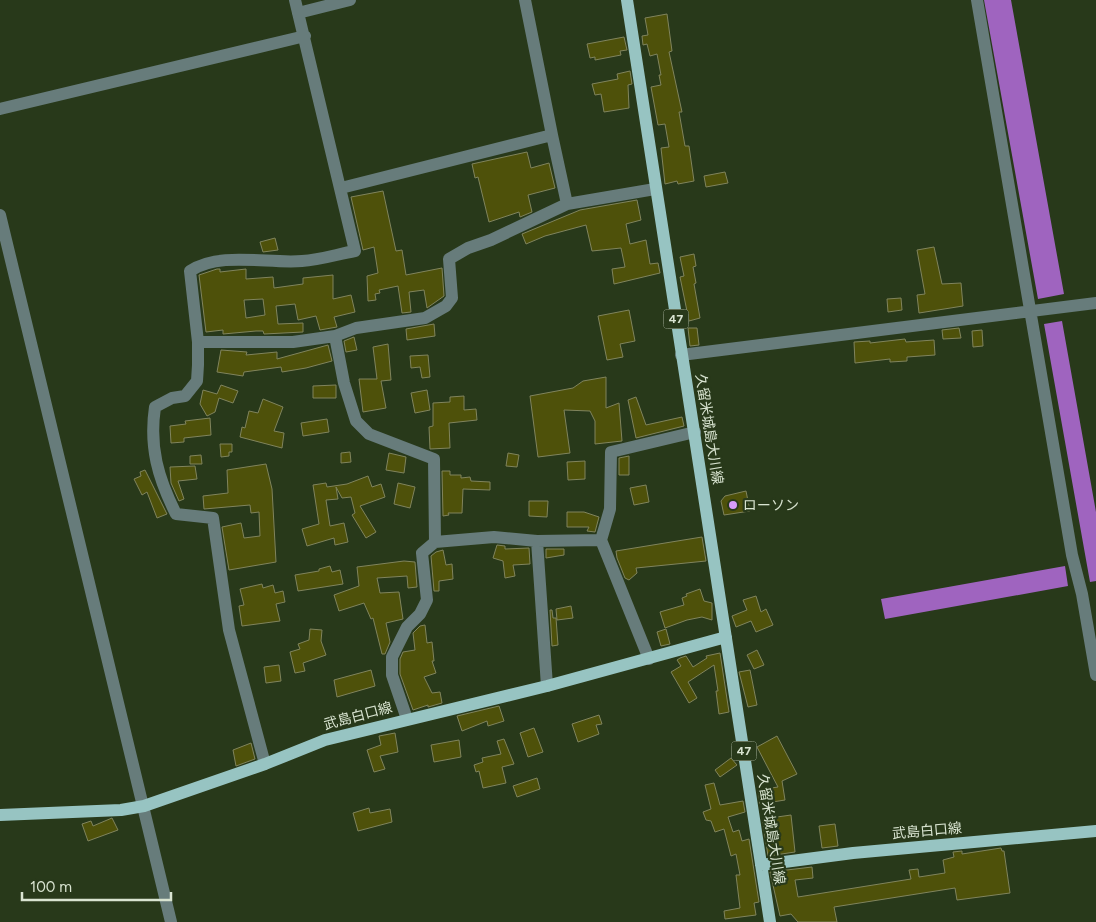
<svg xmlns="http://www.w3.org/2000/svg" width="1096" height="922" font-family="Figtree,'Noto Sans JP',sans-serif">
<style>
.water{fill:#9f64bf}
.building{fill:#4e510a;stroke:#80845d;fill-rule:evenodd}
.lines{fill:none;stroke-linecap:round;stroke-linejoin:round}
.minor{stroke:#677c7b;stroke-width:12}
.major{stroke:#97c4c2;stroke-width:12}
.poi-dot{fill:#d79bf9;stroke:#28391a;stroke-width:2}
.labels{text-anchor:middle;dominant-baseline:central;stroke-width:4.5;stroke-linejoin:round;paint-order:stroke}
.shield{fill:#28391a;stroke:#a4b19a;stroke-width:1}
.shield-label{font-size:12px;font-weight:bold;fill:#d9e4d1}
.street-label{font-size:14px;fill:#d9e4d1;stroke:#28391a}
.poi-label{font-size:14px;fill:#d9e4d1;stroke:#28391a;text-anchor:start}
</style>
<rect width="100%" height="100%" fill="#28391a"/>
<path class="water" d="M984,0H1011L1064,294L1038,299Z
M1062,321L1096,512V581L1090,582L1044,324Z
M1065,566L1068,586L885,619L881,599Z"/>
<path class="building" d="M667,14L672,51L669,52L682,112H679L685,146H689L694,181L678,184L677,181L665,184L661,148L669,147L665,124L658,125L651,87L661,85L659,75H661L657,54L650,56L647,44L643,45L642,36L648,35L645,18Z
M624,37L627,50L620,51L621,55L595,60V57L590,58L587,44Z
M630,71L632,84L628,85L629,108L604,112L601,94L595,95L592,84L618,79L617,74Z
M527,152L531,168L549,163L555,188L528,195L532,212L520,217L519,212L489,222L478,177L475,178L472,164Z
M725,172L728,183L706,187L704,176Z
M383,191L396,251L402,250L406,275L442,268L444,296L427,308L424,290L409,292L411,312L402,313L398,286L379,290L380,293L375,294L376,300L368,301L367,276L378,273L374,247L363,250L351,197Z
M637,200L641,220L626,224L630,244L646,240L650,264L658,263L660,273L614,284L612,269L625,267L621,248L592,251L586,225L545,236L526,244L522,234L580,210Z
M275,238L278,250L263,252L260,242Z
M934,247L942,284L961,283L963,306L919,313L917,295L925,294L917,250Z
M694,254L696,266L693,267L696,283L694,284L700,318L689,321L680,277L684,276L680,257Z
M217,269H220V272L246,269V279L273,277L274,288L303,284V278L333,275V299L351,295L355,312L334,317L337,327L320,330L316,316L298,320L295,304L276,306L278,324L303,323V332L264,334L263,331H256L223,334V330L206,332L199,275ZM263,299L265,315L246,318L244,300Z
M901,298L902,310L888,312L887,299Z
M629,310L635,341L620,344L623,357L607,360L598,316Z
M434,324L435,336L407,340L406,329Z
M688,328H697L699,345L690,346Z
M959,328L961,338L943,339L942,330Z
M982,330L983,346L973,347L972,331Z
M354,337L357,350L346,352L344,341Z
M905,339L906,342L934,340L935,355L907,357V361L890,362V359L855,363L854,342L870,341V343Z
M388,344L391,380L381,381L386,408L363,412L359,379H377L373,347Z
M328,345L332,361L306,368L282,372L281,367L244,372L243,376L217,372L221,350L247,352L246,355L277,352V359Z
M428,355L430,377L422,378L420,367L411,368L410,356Z
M606,377V408L619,403L622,441L595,444V421L590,411L564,410L570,453L538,457L530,396L573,388L583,381Z
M221,385L238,391L233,403L219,398L215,412L207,416L200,404L203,390L217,394Z
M336,385V398H313V386Z
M427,390L430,410L415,413L411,393Z
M464,396V410L476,409L477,420L449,423L450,448L430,449L429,427L433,426V403L450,402V397Z
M636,397L646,425L682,417L684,426L636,438L628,400Z
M263,399L283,407L274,431L284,433L282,448L240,437L242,427L245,428L249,411L258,413Z
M210,418L211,435L184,438V442L171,443L170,426L186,424L185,421Z
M327,419L329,432L303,436L301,423Z
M220,444H232V452H229V456L221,457Z
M350,452L351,462L341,463V453Z
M389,453L406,457L404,473L386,470Z
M508,453L519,455L517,467L506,466Z
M201,455L202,464H190V456Z
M629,456V475H619V458Z
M585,461V479L568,480L567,462Z
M266,464L272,489L276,562L229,570L222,527L241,523L244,538L260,536L259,512L251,513L250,505L204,509L203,496L228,493L227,470Z
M195,466L197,479L178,481L184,499L179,501L171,483L170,467Z
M145,470L167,514L157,518L147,492L142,495L134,479L141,476L140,472Z
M442,471H450V475H461V478L470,477L471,481L490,482V490L463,489L462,513H448L449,515L443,516Z
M368,476L372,487L381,484L385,497L360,506L376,532L366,538L352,515L355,513L351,497L342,498L336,487L338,499L326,500L330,526L344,523L348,542L335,545L334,538L307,546L302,529L319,524L313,485L326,483L327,487L347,484Z
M398,483L415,487L410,508L394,504Z
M646,485L649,502L634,505L630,488Z
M746,491L750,511L724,515L721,501L725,496Z
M529,501H548L547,517L529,516Z
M567,512H584L599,517L595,532L587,531L589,527H567Z
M702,537L706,561L636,568L637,573L629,580L625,578L617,558L616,551Z
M497,545L505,546V549L529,548L530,564L513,565L515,576L505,578L503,561L493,558Z
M546,549H564V555L546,558Z
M443,550L446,565L452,564L453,579L439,581V591H434L431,556L436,552Z
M404,561L415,562L417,587L408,588L407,576L377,578L380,593L399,592L403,619L386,623L390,642L385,654H382L373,618L371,619L364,603L339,611L334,595L359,586L357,567Z
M330,566L332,572L340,570L343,584L298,591L295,575L319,571V569Z
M262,584L263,588L273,585L275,593L283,591L285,602L276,604L280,621L242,626L239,606L244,605L240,589Z
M700,589L704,601L712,603V620L702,617L687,620L665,628L660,612L684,605L682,598L687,596L686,594Z
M756,596L761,612L766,609L773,625L756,632L751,621L736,627L732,616L747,610L743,600Z
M571,606L573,618L557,620L556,609Z
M550,610H552L553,618H556L558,645L552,646Z
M425,625L427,643L432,642L434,661H432L436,673L424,677L432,693L440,692L442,703L428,707V705L413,710L400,674V659L403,652L415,650L413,633L420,626Z
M310,629L322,630L321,641L326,655L303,663L305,671L295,673L290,652L300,649L298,644L309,640Z
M666,629L670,644L661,646L657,632Z
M757,650L764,665L754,669L747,655Z
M720,653L729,712L719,714L716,691H718L714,665L688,682L697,698L689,703L671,672L681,666L677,660L680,658L686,656L693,667L707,658L706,656Z
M279,665L281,681L266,683L264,667Z
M371,670L375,686L337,697L334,680Z
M750,670L757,705L748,707L739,672Z
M499,706L504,721L488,726L487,721L462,731L457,716Z
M599,715L602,724L596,725L599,734L578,742L572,724Z
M534,728L543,752L528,757L520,733Z
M395,733L398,752L380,756L385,769L374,772L367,750L381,745L379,736Z
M777,736L797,774L782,781L785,800L760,804L758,790L778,787L757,747Z
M504,739L514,764L502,767L506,783L483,788L479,771L476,772L474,765L483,762L482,758L501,754L497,741Z
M459,740L461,757L434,762L431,745Z
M251,743L255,759L236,766L233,750Z
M731,758L737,765L720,777L715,770Z
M537,778L540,789L517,797L513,786Z
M714,783L720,805L743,801L745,812L728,817L733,832L739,830L742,841L749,839L759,902L754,903L756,915L725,919L724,911L740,908L736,875H740L736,854L731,856L724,829L715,832L711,821L706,820L703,812L711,809L705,785Z
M369,808L370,813L390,809L392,822L358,831L353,813Z
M791,815L795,852L768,856L763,822L770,821V818Z
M112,818L118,830L88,841L82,824L91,821L93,826Z
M835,824L838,846L822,848L819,826Z
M1001,848L1002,851H1004L1010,893L957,900L955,888L834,907L837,922H798L791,914L780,916L770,872L812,867L813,878L795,880L798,897L911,879L909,870L918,869L919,877L945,873L943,860L954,857L953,852L962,851V854Z"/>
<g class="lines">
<path class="minor" d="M525,0L552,135
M977,0L1072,555L1082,594L1096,675
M298,13L350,0
M0,109L305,36
M341,188L552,135L567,204
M0,215L171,922
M335,336L344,383L356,421L369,434L434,459L435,542
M198,342H293L335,336L356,328L425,318L446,306L452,298L449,259L468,248L491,240L567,204L655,189
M681,355L1096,303
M537,541L547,686
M649,659L601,540L610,509L611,452L695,432
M407,719L392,675V657L407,627L420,614L427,600L422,553L435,542L494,537L537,541L601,540
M265,764L229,630L213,518L176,514C158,478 149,447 155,407L172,398L185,396L197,381L198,365V342L190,271C220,251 268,264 302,261C320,260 338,254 355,251L295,0"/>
<path class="major" d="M627,0L770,922
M0,815L121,810L144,806L265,764L325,740L547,686L726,637
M761,865L853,853L1096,831"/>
</g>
<circle class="poi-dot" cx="733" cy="505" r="5"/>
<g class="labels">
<g class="shield">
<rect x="663.5" y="309.5" width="25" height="19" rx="4"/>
<rect x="731.5" y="741.5" width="25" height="19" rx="4"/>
</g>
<g class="shield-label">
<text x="676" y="319">47</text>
<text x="744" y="751">47</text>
</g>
<g class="street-label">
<text transform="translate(709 429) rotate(81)">久留米城島大川線</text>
<text transform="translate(358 716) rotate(-15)">武島白口線</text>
<text transform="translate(771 829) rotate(81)">久留米城島大川線</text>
<text transform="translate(927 831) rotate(-5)">武島白口線</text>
</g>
<g class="poi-label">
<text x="743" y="505">ローソン</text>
</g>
</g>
<path d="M22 892v8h149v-8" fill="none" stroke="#d9e4d1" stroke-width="2.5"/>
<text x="30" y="892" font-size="15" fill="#d9e4d1" stroke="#28391a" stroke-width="4" paint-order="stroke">100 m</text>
</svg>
